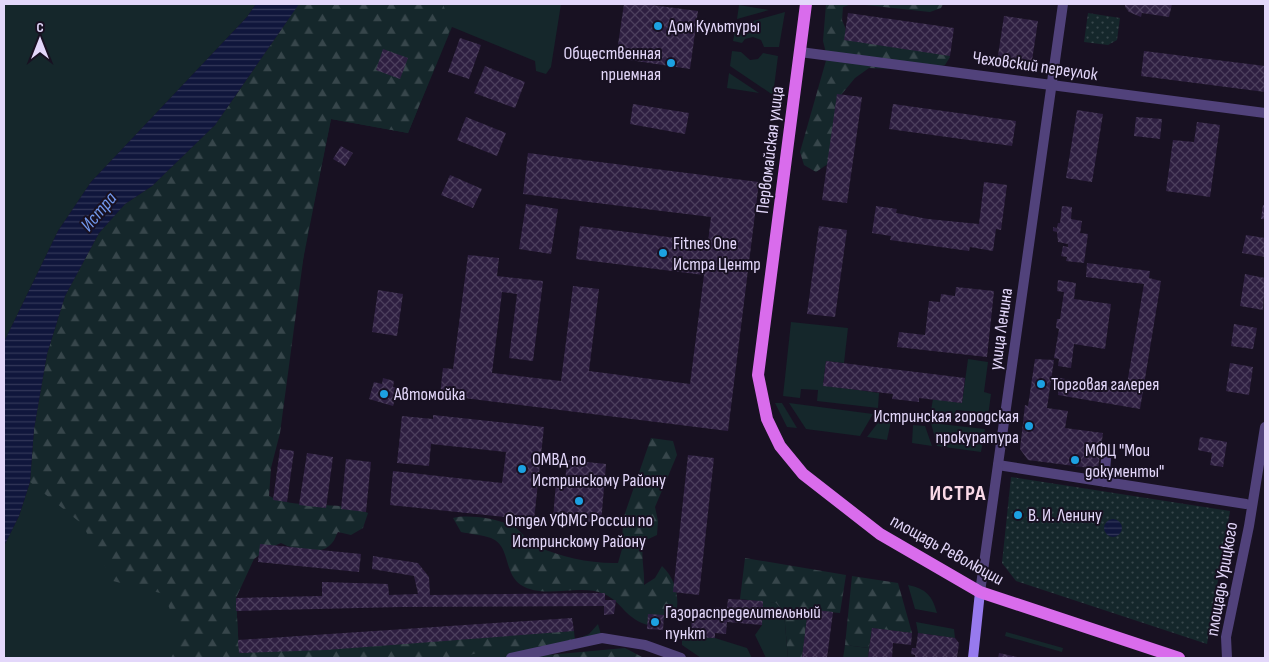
<svg xmlns="http://www.w3.org/2000/svg" width="1269" height="662" font-family="'Sofia Sans Condensed',sans-serif">
<style>
.grass{fill:#15272b}
.forest{fill:url(#forest-firs)}
.park{fill:url(#park-dots)}
.water{fill:url(#water-rules)}
.building{fill:url(#building-cross-hatch)}
.lines{fill:none;stroke-linecap:round;stroke-linejoin:round}
.pedestrian{stroke:#51427b;stroke-width:10}
.minor{stroke:#51427b;stroke-width:10}
.secondary{stroke:#977aee;stroke-width:10}
.primary{stroke:#d96cec;stroke-width:12}
.poi-dot{fill:#1ca1e1;stroke:#181122;stroke-width:2}
.labels{text-anchor:middle;dominant-baseline:central;stroke-width:4;stroke-linejoin:round;paint-order:stroke}
.poi-label{font-size:18px;fill:#e3d7fa;stroke:#181122;text-anchor:start}
.street-label{font-size:18px;fill:#e3d7fa;stroke:#181122}
.water-label{font-size:19px;font-style:italic;fill:#7298ed;stroke:#181122}
.district-label{font-size:22px;font-weight:bold;letter-spacing:1px;fill:#fad9e7;stroke:#181122}
</style>
<defs>
<pattern id="forest-firs" width="22" height="20" patternUnits="userSpaceOnUse" patternTransform="scale(1.25)"><rect width="22" height="20" fill="#15272b"/><path d="M5 1l3.5 6h-7zM16 11l3.5 6h-7z" fill="#37464b"/></pattern>
<pattern id="park-dots" width="8" height="8" patternUnits="userSpaceOnUse" patternTransform="scale(1.25)"><rect width="8" height="8" fill="#15272b"/><path d="M2 2h.1M6 6h.1" fill="none" stroke="#37464b" stroke-width="1.8" stroke-linecap="round"/></pattern>
<pattern id="water-rules" width="6" height="5" patternUnits="userSpaceOnUse" patternTransform="scale(1.25)"><rect width="6" height="5" fill="#10163c"/><path d="M0 2.5h6" fill="none" stroke="#333759"/></pattern>
<pattern id="building-cross-hatch" width="8" height="8" patternUnits="userSpaceOnUse" patternTransform="scale(1.25)"><rect width="8" height="8" fill="#2e1f41"/><path d="M0 0l8 8M0 8l8-8" fill="none" stroke="#4c3f5d"/></pattern>
</defs>
<rect width="100%" height="100%" fill="#181122"/>
<path class="grass" d="M4,4H256L247,17L91,182L58,231L5,340L4,350Z
M297,4H561L551,67L546,74L536,71L535,61L452,27L408,133L331,119L236,598L239,653L574,631L575,640L589,634L598,624L602,638L514,658H4V546L19,516L30,482Z
M739,5L769,10L737,19Z
M785,12L779,47H764L761,40L753,37L745,39L742,43L733,41L736,26Z
M732,51L741,52L750,60L758,59L763,53L778,56L773,95L730,66Z
M729,73L759,93L727,88Z
M791,322L848,328L844,363L826,361L823,385L879,393L878,408L817,401L818,390L801,389L800,398L783,396Z
M968,359L988,362L984,392L991,394L987,424L976,423L977,412L956,410L955,419L930,416L933,399L962,403Z
M775,403H782L797,428L787,427Z
M789,403L873,414L860,436L806,429Z
M880,420L891,421L887,440L867,437Z
M931,423L985,429L981,452L937,446Z
M913,425L925,426L932,446L912,443Z
M908,585C926,589 932,595 937,613L915,609Z
M763,601L776,603L784,612L788,658H766L755,635L762,625Z
M916,622L954,629L955,638L918,633Z
M1006,632L1063,648L1062,652L1005,636Z
M682,636L715,638L747,648L752,658H701L682,645Z
M845,645L869,648L868,658H843Z"/>
<path class="forest" d="M299,4H443L451,27L408,133L331,119L305,246L280,433L271,468L269,496C298,511 337,499 368,513L363,528L351,535L338,532C336,535 335,540 332,543C321,557 294,550 281,543L269,548L254,559L236,598L239,653L574,631V640L564,644L477,653L459,658H171L181,639L164,594L113,581L82,524L30,482L34,429L47,354L65,296L99,233L125,204L152,186L215,125Z
M826,4H852L843,7L842,20L850,39L946,51L950,57L945,65L924,70L869,68L855,78L841,95L828,164L816,172L804,165L800,152L827,57L823,41Z
M856,4H943L941,8L930,12Z
M651,438L673,441L677,455L655,507L658,521L657,535L644,541C640,557 645,569 644,585L655,578L662,566C675,578 680,597 676,614L651,626C624,619 623,602 604,594C580,583 544,600 521,585C503,573 511,546 491,538C482,535 470,534 461,532L453,518C469,514 498,519 513,526C522,531 527,542 536,546C561,557 592,564 618,563L622,549L623,519Z
M745,558L846,575L840,613L808,610L802,658H788L784,612L776,603L740,599Z
M852,576L898,583L912,633L872,628L869,648L845,645Z
M625,648L644,658H514H515Z"/>
<path class="park" d="M1088,13L1120,18L1117,40L1108,45L1084,42Z
M1011,477L1230,511L1207,644L1016,581L1002,563Z"/>
<path class="water" d="M256,4H299L215,125L152,186L125,204L99,233L65,296L47,354L34,429L30,482L19,516L4,546L5,340L58,231L91,182L247,17Z
M1104 528a9 9 0 1 1 18 0a9 9 0 1 1-18 0Z"/>
<path class="building" d="M624,4H644L698,11L690,69L616,58Z
M1125,4H1172L1169,17L1142,13L1141,17L1129,12L1125,7Z
M848,13L954,28L950,56L844,40Z
M1004,16L1038,21L1031,67L997,62Z
M460,38L481,45L469,79L448,72Z
M383,49L408,58L400,79L376,70Z
M1144,51L1265,66V92L1141,76Z
M485,66L525,82L515,108L474,93Z
M837,94L862,97L847,203L822,200Z
M633,104L689,113L685,134L630,124Z
M893,104L1016,121L1012,146L889,129Z
M1077,110L1103,114L1092,182L1066,178Z
M466,117L506,133L497,156L457,140Z
M1136,117L1162,119L1160,139L1134,136Z
M1197,122L1220,125L1210,197L1166,191L1173,140L1194,142Z
M341,146L353,153L345,166L333,159Z
M528,153L759,182L728,431L440,395L443,368L453,369L468,255L499,258L497,276L543,281L533,361L509,358L517,294L502,292L492,373L561,381L573,286L599,289L589,371L690,384L704,275L576,259L580,226L708,242L711,217L523,194Z
M450,175L482,189L473,208L441,195Z
M984,182L1007,185L1001,230L996,229L993,251L970,247L969,251L890,240L891,236L872,233L876,206L897,209L896,213L928,219L979,224Z
M526,204L558,209L551,254L519,249Z
M1263,205H1265V219H1261Z
M1062,206L1072,207L1071,219L1082,221L1080,233L1088,234L1084,263L1066,261L1067,257L1061,256L1063,246L1068,247V244L1058,242L1057,232L1053,231V227L1057,228L1058,223H1060Z
M819,226L847,230L835,317L807,314Z
M1246,235L1265,238V257L1242,253Z
M1087,263L1150,271L1149,278L1161,281L1140,409L1058,395L1060,378L1126,390L1144,284L1086,277Z
M1245,274L1265,278L1263,310L1240,306Z
M1058,280L1076,283L1074,299L1111,304L1105,349L1074,344L1071,368L1058,366L1059,359L1054,358L1059,329L1056,328L1057,319H1060L1064,292L1057,291Z
M956,287L994,291L987,357L897,347L899,332L925,335L929,301L940,302L941,294L955,296Z
M378,290L403,294L397,336L372,332Z
M1234,324L1257,328L1253,349L1231,346Z
M1035,359L1054,360L1047,408L1068,411L1065,428L1103,433L1098,469L1028,460L1020,449L1025,405L1028,406Z
M826,361L965,378L962,403L919,398V402L902,400L892,399L893,394L823,386Z
M1230,363L1253,367L1249,395L1226,391Z
M383,378L394,381L393,387L398,388L393,406L369,399L374,382L382,384Z
M433,415L544,427L534,520L390,505L393,471L502,483L506,452L431,444L429,466L397,463L402,416L433,419Z
M1200,437L1227,442L1223,467L1210,465L1212,453L1198,450Z
M280,449L294,451L287,502L273,500Z
M307,453L333,457L326,508L299,505Z
M688,455L714,458L699,595L673,592Z
M346,459L371,462L366,512L341,509Z
M567,460L606,464L601,523L553,519L556,482L565,483Z
M632,538H638V547H632Z
M260,544L361,554L359,572L258,562Z
M373,556L418,563L429,577L430,595L605,593V600H616L614,614L604,615V606L401,607L236,611V598L322,596V582L388,584L389,595L418,594L414,576L372,569Z
M728,599L763,601L762,625L727,622L726,634L715,633V638L691,637L692,612L714,614V607L727,608Z
M808,609L833,612L827,658H802Z
M648,614L664,615L663,630L647,629Z
M572,618L574,631L326,650L239,653L238,640Z
M872,628L912,633L911,645L893,643L892,658H868Z
M918,633L955,638L959,643L957,658H915V655L911,654L912,648H916Z
M999,653L1017,657V658H998Z"/>
<g class="lines">
<path class="pedestrian" d="M998,465L1246,504
M1104,482L1106,459"/>
<path class="minor" d="M800,52L1265,113
M980,592L1063,4
M511,658L602,638L645,645L681,658
M1227,658L1226,637L1249,526L1265,427"/>
<path class="secondary" d="M973,658L980,592"/>
<path class="primary" d="M806,4L758,375L767,419L780,446L803,474L880,534L980,592L1179,658"/>
</g>
<g class="poi-dot">
<circle cx="658" cy="26" r="5"/>
<circle cx="671" cy="63" r="5"/>
<circle cx="663" cy="253" r="5"/>
<circle cx="1041" cy="384" r="5"/>
<circle cx="384" cy="394" r="5"/>
<circle cx="1029" cy="426" r="5"/>
<circle cx="1075" cy="460" r="5"/>
<circle cx="522" cy="469" r="5"/>
<circle cx="579" cy="501" r="5"/>
<circle cx="1018" cy="515" r="5"/>
<circle cx="655" cy="622" r="5"/>
</g>
<g class="labels">
<g class="poi-label">
<text x="668" y="26">Дом Культуры</text>
<text x="661" y="53" text-anchor="end">Общественная<tspan x="661" dy="21">приемная</tspan></text>
<text x="673" y="243">Fitnes One<tspan x="673" dy="21">Истра Центр</tspan></text>
<text x="1051" y="384">Торговая галерея</text>
<text x="394" y="394">Автомойка</text>
<text x="1019" y="416" text-anchor="end">Истринская городская<tspan x="1019" dy="21">прокуратура</tspan></text>
<text x="1085" y="450">МФЦ "Мои<tspan x="1085" dy="21">документы"</tspan></text>
<text x="532" y="459">ОМВД по<tspan x="532" dy="21">Истринскому Району</tspan></text>
<text x="1028" y="515">В. И. Ленину</text>
<text x="579" y="520" text-anchor="middle">Отдел УФМС России по<tspan x="579" dy="21">Истринскому Району</tspan></text>
<text x="665" y="612">Газораспределительный<tspan x="665" dy="21">пункт</tspan></text>
</g>
<g class="street-label">
<text transform="translate(1035 66) rotate(8)">Чеховский переулок</text>
<text transform="translate(770 150) rotate(-83)">Первомайская улица</text>
<text transform="translate(1001 329) rotate(-82)">улица Ленина</text>
<text transform="translate(947 550) rotate(29)">площадь Революции</text>
<text transform="translate(1222 579) rotate(-80)">площадь Урицкого</text>
</g>
<g class="water-label">
<text transform="translate(99 212) rotate(-50)">Истра</text>
</g>
<g class="district-label">
<text x="958" y="493">ИСТРА</text>
</g>
</g>
<rect width="1269" height="662" fill="none" stroke="#e3d7fa" stroke-width="10"/>
<g transform="translate(40 40)" stroke="#181122" stroke-width="4" paint-order="stroke">
<path d="M0-4L9 19L0 12L-9 19Z" fill="#e3d7fa"/>
<text y="-8" font-size="14" font-weight="bold" text-anchor="middle" fill="#e3d7fa">С</text>
</g>
</svg>
